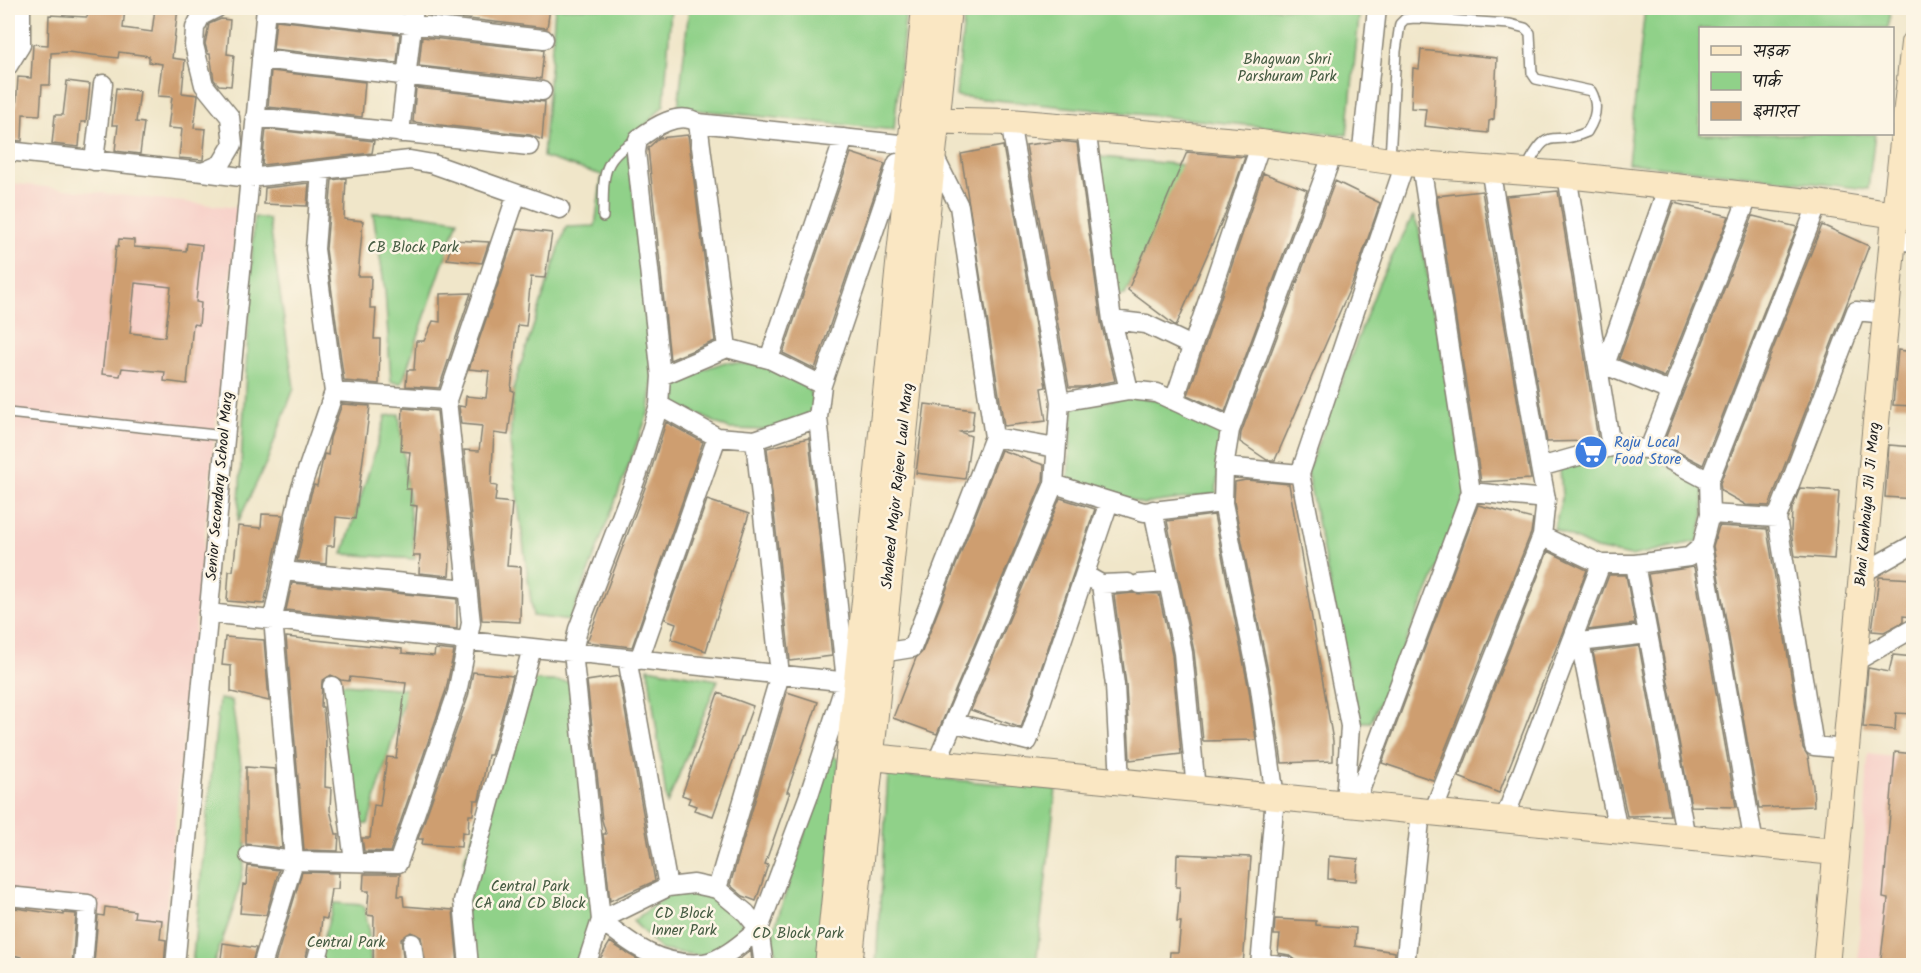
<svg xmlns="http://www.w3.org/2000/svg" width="1921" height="973" font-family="Kalam,'Playpen Sans Deva',sans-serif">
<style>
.built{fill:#f7d1c9}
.green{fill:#90d189;stroke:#567652;stroke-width:1.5}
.building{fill:#ce9e70;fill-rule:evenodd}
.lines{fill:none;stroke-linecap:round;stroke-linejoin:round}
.lane-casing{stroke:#868172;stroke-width:12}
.street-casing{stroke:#868172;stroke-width:21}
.secondary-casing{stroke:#868172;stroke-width:28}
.lane{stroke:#fff;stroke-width:9}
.street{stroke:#fff;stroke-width:18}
.secondary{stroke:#fae7c3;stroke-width:26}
.labels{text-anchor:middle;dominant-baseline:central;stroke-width:5;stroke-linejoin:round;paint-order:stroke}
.park-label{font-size:15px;fill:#455b42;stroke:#fcf5e5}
.shop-label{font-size:15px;fill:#366cbe;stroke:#fcf5e5;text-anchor:start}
.street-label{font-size:15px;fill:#1c1c1c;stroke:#fcf5e5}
</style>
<rect width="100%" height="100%" fill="#fcf5e5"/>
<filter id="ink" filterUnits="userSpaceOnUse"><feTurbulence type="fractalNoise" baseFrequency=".0167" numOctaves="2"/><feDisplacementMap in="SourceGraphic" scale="12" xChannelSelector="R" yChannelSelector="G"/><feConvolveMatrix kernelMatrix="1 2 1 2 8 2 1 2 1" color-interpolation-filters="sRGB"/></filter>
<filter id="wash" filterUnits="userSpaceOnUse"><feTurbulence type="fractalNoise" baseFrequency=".008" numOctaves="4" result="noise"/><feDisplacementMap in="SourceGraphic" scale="24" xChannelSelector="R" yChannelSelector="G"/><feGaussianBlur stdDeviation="1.35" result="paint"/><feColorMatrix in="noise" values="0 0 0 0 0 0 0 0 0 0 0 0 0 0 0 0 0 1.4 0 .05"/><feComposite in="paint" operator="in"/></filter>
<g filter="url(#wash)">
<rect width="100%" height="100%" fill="#f0e6c9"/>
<path class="built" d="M9,183L238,208L165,921L8,905Z
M1868,754L1913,759V965L1858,966Z"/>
<path class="green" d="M555,8H671L664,105L628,145L653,381L649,411L570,621L533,616L510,443L514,385L566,227L595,226L602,175L543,157Z
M689,8H906L894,130L678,108Z
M965,8H1360L1347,135L956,96Z
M1645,8H1891L1888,28H1700V134H1875L1868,189L1628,163Z
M1100,157L1184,165L1125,295L1113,296L1097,161Z
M373,213L415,214L458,220L402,383L391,382L385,290Z
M1413,216L1419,229L1467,490L1435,575L1371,722H1358L1307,472L1380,280Z
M254,217L269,219L294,388L267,461L238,522Z
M725,362C770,368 797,356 816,405L803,419L766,430L729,429L676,404L674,385L687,375Z
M1129,397L1157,399L1222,431L1216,494L1143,504L1068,480L1073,407Z
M399,414L415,559L343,554L386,416Z
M1612,455H1646L1703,484L1704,513L1698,541L1631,556L1596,549L1554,529L1562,497L1560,468Z
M648,668L718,680L667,804Z
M527,680L574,682L603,921L588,965L467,966L459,903L465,858Z
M332,683L407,689L368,824L355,825Z
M219,699L232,701C238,751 250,805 245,856C241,894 226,930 213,965L192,966Z
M830,754L839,760L819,965H778L773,933Z
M888,774L1056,789L1036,965H876Z
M672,892C708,894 724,893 744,926L723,945L704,956L661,950L633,921Z
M334,903L363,905L368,924L371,965L315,966Z"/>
<g id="blocks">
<path class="building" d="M89,8H125L123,28L152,32L155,8H178L172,58L185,60L182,93L198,95L194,128L206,129L203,160L179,158L182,129L168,128L172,97L158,96L162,64L149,62V56L119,52L118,58L67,52L51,53L50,85H42L40,115L23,114L22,141L8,140V108H16L18,77L31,78L33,44L48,45L49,15L87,17Z
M425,8H550L547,28L425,14Z
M221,19L230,20L227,54L234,55L231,86L219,85L214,80L210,54H208L205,44L209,24Z
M276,20L400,34L397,63L273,49Z
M422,37L544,50L541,79L419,66Z
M1421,50L1497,58L1494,119L1489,121L1488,133L1424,126L1426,109L1411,108L1413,68L1419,69Z
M271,71L365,82L362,117L268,107Z
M67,81L90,84L86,122H81L79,147L52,144L55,115H63Z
M116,88L140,91L136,122L144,123L140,154L115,151L118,125H112Z
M416,88L545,102L542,140L530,135L413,122Z
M266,129L374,141L372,153L262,165Z
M688,135L715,341L670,360L648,148L659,138Z
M1059,141L1077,143L1101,322L1115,381L1083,387H1069L1026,145Z
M1003,146L1046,387L1041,388L1046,421L1004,426L961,154Z
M1187,152L1245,157L1225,214L1176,326L1128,290Z
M851,153L885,164L815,369L783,353Z
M1263,173L1307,190L1225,412L1188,395Z
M346,178L344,219L363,221L358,276H371L370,308H376L374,339H380L379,384L344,381L326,249L332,180Z
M1335,181L1380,203L1354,279L1275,460H1267L1240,442L1241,433Z
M309,183L307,206L264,204L265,188Z
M1482,191L1529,469L1531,479L1481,482L1437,196Z
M1558,191L1598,439L1592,441L1547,442L1506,196Z
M1674,203L1729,216L1665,377L1619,359Z
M1753,216L1797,227L1703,465L1663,444Z
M1822,225L1869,246L1769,506L1746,505L1721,491L1720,483Z
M517,229L552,233L545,278L531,277L526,326L518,325L511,390L514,391L508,435L494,433L491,485L497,486L495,501L512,503L507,566L521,567L520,622L482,620L464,450L479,451L482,426L461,424L459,406L465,407L466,396L486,398L489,371L469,369Z
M119,239L134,240V247L186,251L187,243L202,245L196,302L201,303L199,325L193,324L187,384L164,381L165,372L122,368L120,376L102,374L116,246L118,247ZM135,283L171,287L165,337L130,333Z
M453,240L489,242L482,263L447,259Z
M471,293L439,388L406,386L407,370H414L416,341H424L433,321L440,322V294Z
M1898,350L1914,352V406L1893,405Z
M342,404L370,406L355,519L336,517L334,546H327L326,564L297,561L311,494L314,485L317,486L324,454L328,455L330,438Z
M925,404L974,410L972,430L960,432L971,436L965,479L916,473Z
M403,408L437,411L451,544L449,576L419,573L420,556H413L417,506L410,505L411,489H406L410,452L401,451Z
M666,422L703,442L632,647L587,642L649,477Z
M809,438L832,656L790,661L767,448Z
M1889,445L1914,447V499L1885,497Z
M1001,450L1044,465L1043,481L937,734L893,718L916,658L922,652Z
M1246,480L1289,484L1333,741V761L1282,763L1271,686L1234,502L1235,482Z
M1800,488L1839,491L1834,559L1795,556L1791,532L1792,509Z
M1060,498L1095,509L1021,728L971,710Z
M707,500L749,514L706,651L671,639L676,623L665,619Z
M1478,505L1533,519L1531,533L1433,780L1382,763Z
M262,514L283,515L264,604L227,601L229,571H233L238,526L261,528Z
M1214,515L1249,690L1256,740L1203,741L1194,651L1167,521Z
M1719,526L1767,529L1803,748L1808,756L1813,786L1814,806L1759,808L1713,546Z
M1548,551L1587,570L1499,793L1459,777Z
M1694,567L1736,807L1691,806L1648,574Z
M1609,575H1626L1635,624L1588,630Z
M1879,577L1914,579V617L1903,616V622L1884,632L1872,631Z
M292,583L457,599V629L286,610Z
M1133,593L1159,594L1172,655L1181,754L1130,760L1126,684L1114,595Z
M225,637L264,640L269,701L231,692V666L222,665Z
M286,637L402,649V653L434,656L435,649L454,651L446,690L390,852L364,851L362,838H370L374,805L380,806L387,757L396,758L406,683L350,677L349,681L341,680L331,675L322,681L321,707H323L326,738L325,787L331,788L330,810L336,834H339L338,851L304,850Z
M1639,646L1670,815L1627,816L1593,652Z
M1893,655L1914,657V714L1896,713L1895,730L1863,727L1868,668L1889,672Z
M473,672L513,676L491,755H488L479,800H474L473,815H469L468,833L462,832L461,847L422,844L423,839H418L468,697Z
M619,676L655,881L610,901L603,834H606L602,820L587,681Z
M787,692L818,702L787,792H790L765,864L768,865L756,901L743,896L730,885Z
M718,693L753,706L713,816L694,810L696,806L688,803L690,798L682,795Z
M1895,752L1914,754V966H1880L1888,899L1883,898Z
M246,767L275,769L282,848L246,844Z
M1177,854L1251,857L1243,966H1169L1170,952H1178L1181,922H1177L1180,887H1176Z
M1329,856L1358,859L1356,881L1328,879Z
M248,866L279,870L266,915L240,913L243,884L246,885Z
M302,872L339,873L338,889H331L327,919L322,918L320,937L313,940L309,944L304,966H274Z
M364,874H400L398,896H403L404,906L453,910L458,966H426L421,937L411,932L401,939L404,966H373L374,916L367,915L369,891H363Z
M8,907L64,915V913L76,914L72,966L26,964L21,957L8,954Z
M105,907L135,911L134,917L162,920L160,939L166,940L164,966L94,964L98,915L104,916Z
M1275,919L1316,921V925L1356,928L1355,946L1395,952L1394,966H1326L1297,961L1289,955L1278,953L1280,935H1274Z
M610,942L630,955L650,966H609L600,959Z
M223,943L256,948L251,966H220Z
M751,950L752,966H729L740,959Z"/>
</g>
</g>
<g filter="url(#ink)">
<use href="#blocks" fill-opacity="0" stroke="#868172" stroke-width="1.5"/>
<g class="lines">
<g class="lane-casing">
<path id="lane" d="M1390,159L1396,51L1400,24L1405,19L1415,18L1510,24L1525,28L1530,33L1532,73L1536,79L1591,91C1599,105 1596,118 1587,132C1549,149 1551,121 1526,169
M603,217C604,178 599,159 638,139
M8,413L225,436"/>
</g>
<g class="street-casing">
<path id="street" d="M266,8L544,39
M261,59L542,91
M8,66L21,45V8
M255,117L529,146
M1010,122L1060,402
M698,123L909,145
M1086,128L1112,320L1129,390
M400,133L414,8
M8,151L203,172L221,164L233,144L230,117L204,85L194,45L195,28L201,16L217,8
M933,154L959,206L994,437
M1361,158L1377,8
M94,161L103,84
M1490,168L1540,467
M203,172L249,178L410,160L433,164L560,209
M1567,175L1611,447
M1893,240L1914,242
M1112,320L1146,324L1192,346
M769,359L844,138
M1597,362L1672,392
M1605,365L1668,186
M661,376L727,348L769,359L822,385L818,418L846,681L809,795L759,929L764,966
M822,385L897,163
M334,392L447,400
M1174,401L1261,143
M659,405L661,376L636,152L638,139C654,127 679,110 698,123L727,348
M717,437L755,440L818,418
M1649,449L1749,195
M1224,467L1300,474
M1709,481L1649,449L1611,447L1540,467L1546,499L1542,536L1601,564H1635L1689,557L1702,546L1710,514L1709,481L1818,203
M1471,492L1546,499
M1223,503L1144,512L1054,484L1060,402L1129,390L1157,393L1231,427
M1153,510L1183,653L1196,790
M1710,514L1777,518
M1702,546L1754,844
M1635,564L1686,838
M283,571L467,589
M1861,574L1914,544
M1085,575L1101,584L1115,685L1120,782
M1101,584L1128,583
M1139,584L1168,582
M208,613L858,683
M1580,642L1618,831
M1571,643L1648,634
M881,653L912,648L994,437L1056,448
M627,658L668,887
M1853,663L1914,628
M332,686L354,862
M955,723L1028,741L1109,502
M1845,749L1814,746L1777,518L1856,311L1886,314
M936,764L1054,484
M1345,803L1350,726L1300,474L1405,163
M1355,804L1471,492L1421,164
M1433,812L1542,536
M1504,820L1601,564
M249,855L294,861L398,863L457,693L471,623L447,400L517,194
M694,884L717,889L746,913L759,929C744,941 724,960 704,963C661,967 633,946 601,920L668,887Z
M717,889L780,675L755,440
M8,896L88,904L83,966
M412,943L415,966
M1260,962L1287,966
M8,965L15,966
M175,966L266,8
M262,966L294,861L273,618L300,491L334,392L315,249L321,171
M315,966L320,948
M469,966L463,901L532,648
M586,966L601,920L573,652L578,629L638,473L659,405L717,437L639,660
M1260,966L1275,798L1260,688L1223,503L1224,467L1230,430L1333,153
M1405,966L1421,811"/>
</g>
<g class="secondary-casing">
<path id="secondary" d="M912,120L1010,122L1261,143L1405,163L1567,175L1818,203L1895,215
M851,755L1835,852
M828,966L925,8
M849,966L948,8
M1826,966L1895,215L1914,43"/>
</g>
<use href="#lane" class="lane"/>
<use href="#street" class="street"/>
<use href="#secondary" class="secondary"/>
</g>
</g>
<defs>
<g id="supermarket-disc" transform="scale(1.725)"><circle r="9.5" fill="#3f7fe0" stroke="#fcf5e5"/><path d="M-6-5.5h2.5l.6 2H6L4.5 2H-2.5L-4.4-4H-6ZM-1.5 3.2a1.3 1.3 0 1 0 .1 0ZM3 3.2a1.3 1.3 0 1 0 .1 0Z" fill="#fff"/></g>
</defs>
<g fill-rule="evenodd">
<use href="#supermarket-disc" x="1591" y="452"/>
</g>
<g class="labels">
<g class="park-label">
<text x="1287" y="60">Bhagwan Shri<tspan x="1287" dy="17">Parshuram Park</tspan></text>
<text x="413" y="248">CB Block Park</text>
<text x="530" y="887">Central Park<tspan x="530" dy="17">CA and CD Block</tspan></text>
<text x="684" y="914">CD Block<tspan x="684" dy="17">Inner Park</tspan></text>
<text x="798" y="934">CD Block Park</text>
<text x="346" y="943">Central Park</text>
</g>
<g class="shop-label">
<text x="1614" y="443">Raju Local<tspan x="1614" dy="17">Food Store</tspan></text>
</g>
<g class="street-label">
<text transform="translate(220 486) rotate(-85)">Senior Secondary School Marg</text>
<text transform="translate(898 486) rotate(-84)">Shaheed Major Rajeev Laul Marg</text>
<text transform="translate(1868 504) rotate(-85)">Bhai Kanhaiya Jil Ji Marg</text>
</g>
</g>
<rect width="1921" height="973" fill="none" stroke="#fcf5e5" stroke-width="30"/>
<rect x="1699" y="27" width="195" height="108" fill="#fcf5e5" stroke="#a29e95" stroke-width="1.5"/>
<rect x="1711" y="46" width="30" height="9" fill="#fae7c3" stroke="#a29e95" stroke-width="1.5"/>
<text x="1753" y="57" font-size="18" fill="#1c1c1c">सड़क</text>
<rect x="1711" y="72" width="30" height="18" fill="#90d189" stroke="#a29e95" stroke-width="1.5"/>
<text x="1753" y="87" font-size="18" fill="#1c1c1c">पार्क</text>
<rect x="1711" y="102" width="30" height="18" fill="#ce9e70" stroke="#a29e95" stroke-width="1.5"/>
<text x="1753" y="117" font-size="18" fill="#1c1c1c">इमारत</text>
</svg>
